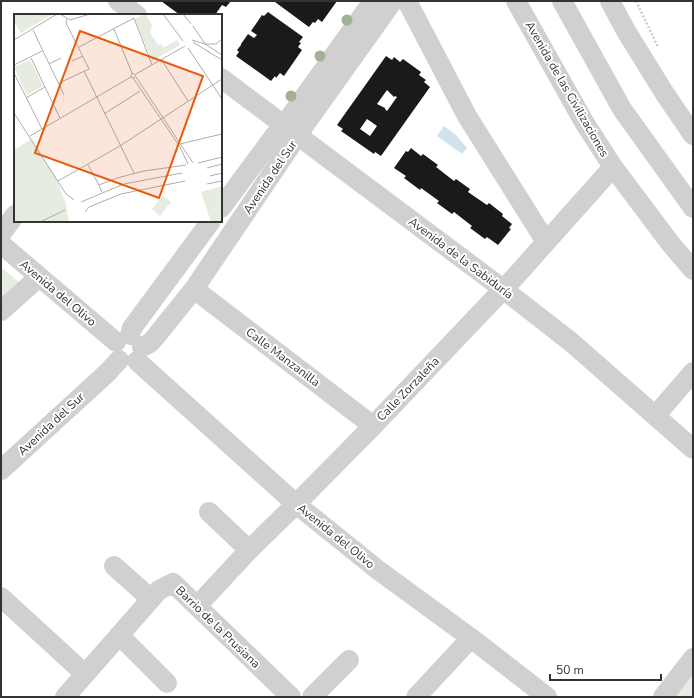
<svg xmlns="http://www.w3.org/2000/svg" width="694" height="698" font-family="'Nunito Sans',sans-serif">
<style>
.green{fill:#e6ecdf}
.water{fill:#cfe2ee}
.building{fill:#1a1a1a;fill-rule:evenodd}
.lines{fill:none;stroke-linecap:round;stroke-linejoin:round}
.path{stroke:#cdcdcd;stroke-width:2.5;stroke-dasharray:2 2;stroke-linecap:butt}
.minor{stroke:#d0d0d0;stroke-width:20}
.tree{fill:#a2b095}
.labels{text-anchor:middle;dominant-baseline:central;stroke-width:4;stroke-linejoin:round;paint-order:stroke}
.street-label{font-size:12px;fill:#333;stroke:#fff}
.inset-road{fill:none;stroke:#adadad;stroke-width:1}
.view{fill:#e8590c;fill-opacity:0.15;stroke:#e8590c;stroke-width:2}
.inset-edge{fill:none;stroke:#333;stroke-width:2}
</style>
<rect width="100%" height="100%" fill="#fff"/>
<path class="green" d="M1,267L21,284L1,302Z
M693,657V697H662Z"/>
<path class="water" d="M444,126L456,135L467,148L462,154L437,136Z"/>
<path class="building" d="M161,1H231L226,7L222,5L215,15H180Z
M275,1H337L322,22L318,19L315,23L313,22L309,27L275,2Z
M268,12L303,37L299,42L301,43L298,47L302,50L284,76L280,73L276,78L275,76L271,81L236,56L239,52L237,50L241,45V44L248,34L254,38L257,35L251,31L262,15L264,16Z
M386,56L392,60L394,57L400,62L403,59L421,72L419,75L426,80L424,82L430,87L381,156L375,152L374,154L341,131L343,129L337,125ZM387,90L394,97L395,96L397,97L387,111L385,109V108L377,104ZM367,119L377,126L370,136L360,129Z
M411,148L421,156L423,154L438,165L436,167L454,181L456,179L470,189L468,192L487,205L489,203L503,214L502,216L512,224L509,228L511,229L498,245L487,237L485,239L470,228L472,226L454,212L452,214L437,203L439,201L421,188L420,190L404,178L406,176L394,168L406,151L408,152Z"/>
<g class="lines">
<path class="path" d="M636,1L658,47"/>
<path class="minor" d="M118,1L137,15
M407,1L467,116L546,242
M516,1L584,122L613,167L670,243L693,270
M562,1L622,109L688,201L693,208
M610,1L626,31L665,94L693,135
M221,78L503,289L571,342L693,449
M221,208L275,135L284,125L373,1
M1,234L15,215
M1,244L116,342
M194,289L364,419L372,427
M1,311L39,277
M130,335L132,328L211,221
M142,347L150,343L157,335L194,289L306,123L393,1
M137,361L296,504L378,570L471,638L547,697
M656,415L693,372
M1,470L107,373L119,360
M209,512L249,550
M114,566L151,599
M1,597L85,674
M197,606L249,550L296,504L372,427L514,278L613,167
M119,635L167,683
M65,697L159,590L173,583L291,697
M312,697L349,660
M416,697L471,638
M663,697L693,658"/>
</g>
<g class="tree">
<circle cx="347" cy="20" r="5.5"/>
<circle cx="320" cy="56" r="5.5"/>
<circle cx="291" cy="96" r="5.5"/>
</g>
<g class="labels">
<g class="street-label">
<text transform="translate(567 89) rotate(60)">Avenida de las Civilizaciones</text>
<text transform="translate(270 177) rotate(-56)">Avenida del Sur</text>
<text transform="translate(461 258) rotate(37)">Avenida de la Sabiduría</text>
<text transform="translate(58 293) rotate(40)">Avenida del Olivo</text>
<text transform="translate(283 357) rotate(37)">Calle Manzanilla</text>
<text transform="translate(408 389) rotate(-46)">Calle Zorzaleña</text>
<text transform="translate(51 424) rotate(-43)">Avenida del Sur</text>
<text transform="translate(336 536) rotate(39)">Avenida del Olivo</text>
<text transform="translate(218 627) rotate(44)">Barrio de la Prusiana</text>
</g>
</g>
<g transform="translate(14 14)">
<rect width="208" height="208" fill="#fff"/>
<path d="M0,0H39L7,19L0,8ZM131,0L138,11L136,19L144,31L147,30L149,34L163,26L166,31L138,47L121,5ZM16,46L29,72L13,81L0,53ZM18,125L42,164L52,190L55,208H0V136ZM208,172V208H197L187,178ZM149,182L157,188L146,202L138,195Z" fill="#e6ecdf"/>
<path class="inset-road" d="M46,0L56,6L76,0M149,0L169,27M169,0L177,10M179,12L191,30H202L208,25M100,15L118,59M19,16L50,81M0,26L43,0M178,26L191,30L208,41M179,28L208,46M65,33L120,4L138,51M174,34L208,85M17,44L46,104M147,45L174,87M58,47L69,42M35,50L47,44M0,51L28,37M70,57L120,159M0,59L28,115M122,60L171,32M122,63L179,149M119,64L166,133L174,150M45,69L75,55L52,9L53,5M12,84L31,73M0,99L52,180L60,186M90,100L126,77M16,122L117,63L118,59L122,61L120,64L117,63M166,130L208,120M184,149L208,143M74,151L85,171M193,154L208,150M196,162L208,159M44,167L106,132L208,65M193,170L208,167M88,178L85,171L103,164L130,157L172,151M67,188L110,170L168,159M71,198L75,193L107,180L171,167M26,208L51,196"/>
<path class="view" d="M66,17L189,62L145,184L21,139Z"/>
<rect width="208" height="208" class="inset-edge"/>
</g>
<rect width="694" height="698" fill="none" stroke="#333333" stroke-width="4"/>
<path d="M550 674v6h111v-6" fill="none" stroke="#333333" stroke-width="2"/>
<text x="556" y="674" font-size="12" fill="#333333" stroke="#ffffff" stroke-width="3" paint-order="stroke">50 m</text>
</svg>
